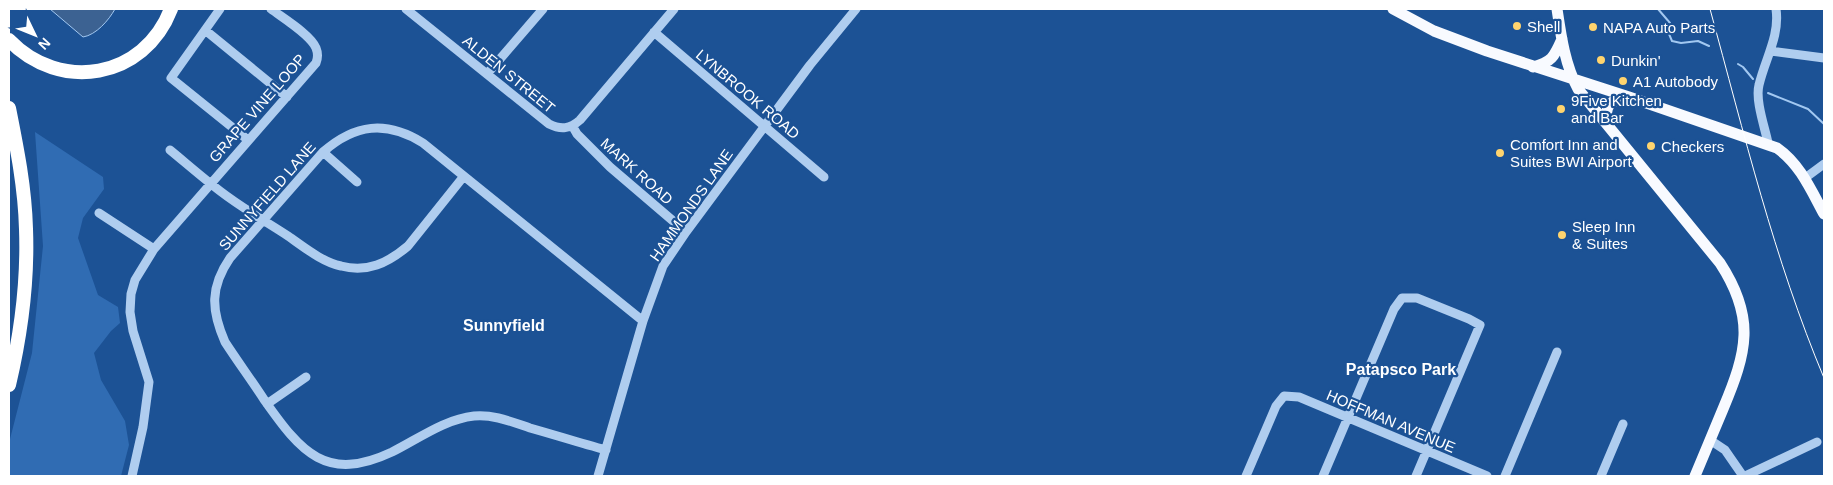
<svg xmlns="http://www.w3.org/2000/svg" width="1833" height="485" font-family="Arial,sans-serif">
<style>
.green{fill:#306cb3}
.water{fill:#3c6292;stroke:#a2c8f1}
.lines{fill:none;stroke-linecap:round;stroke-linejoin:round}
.stream{stroke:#a2c8f1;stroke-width:2}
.minor{stroke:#afcdef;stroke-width:9}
.major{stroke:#f8faff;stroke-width:11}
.highway{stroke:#fff;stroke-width:14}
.tram{stroke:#fff;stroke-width:1}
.poi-dot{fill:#ffd46e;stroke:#1c5295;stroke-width:2}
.labels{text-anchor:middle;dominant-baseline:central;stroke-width:4.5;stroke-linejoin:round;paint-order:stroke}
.poi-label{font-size:15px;fill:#fff;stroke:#1c5295;text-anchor:start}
.street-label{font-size:15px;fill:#fff;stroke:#1c5295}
.neighbourhood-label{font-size:16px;font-weight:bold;fill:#fff;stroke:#1c5295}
</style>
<rect width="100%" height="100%" fill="#1c5295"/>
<path class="green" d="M35,132L103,177L104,189L83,218L78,238L98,295L118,307L120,323L111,331L94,353L101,380L125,421L129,445L121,476H9V443L32,353L43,246Z"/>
<path class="water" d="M50,9H115C109,20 96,35 83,37Z"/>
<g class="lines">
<path class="stream" d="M1658,9L1670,23L1669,34L1672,41L1681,43L1698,41L1709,46
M1738,64L1743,67L1753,79
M1768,93L1808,109L1824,124"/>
<path class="minor" d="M220,9L171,78L248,140
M406,9L549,124C561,130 570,129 580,120L674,9
M205,30L287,97
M654,32L824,177
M1771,51L1824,58
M487,74L543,9
M573,127L577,134L610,167L686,232
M1768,143C1765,128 1755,100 1759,85C1765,59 1780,36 1776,9
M170,150C187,164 203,178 220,191C242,208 265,221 288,236C304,247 322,262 341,266C367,273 388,263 408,246L464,176
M323,152L357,182
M1805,178L1824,164
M99,213L154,249
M267,404L306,377
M1710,440L1725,450L1743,476
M606,450C580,443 555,435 530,428C512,422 493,414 474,416C445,419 418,439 392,452C326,483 301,452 265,401C252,381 238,362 225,342C211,310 210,287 230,258L323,152C355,124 386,120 423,143L643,321
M132,476L143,427L149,382L133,331L130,312L131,294L135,280L154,249L316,63C318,58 318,53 316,48C311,35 283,18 271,9
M598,476L643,321L663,266L686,232L810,65L856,9
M1246,476L1276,406L1284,396L1299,397L1487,476
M1323,476L1394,309L1402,298H1417L1469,319L1480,325L1416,476
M1505,476L1557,352
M1601,476L1623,424
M1745,476L1817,442"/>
<path class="major" d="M1393,9L1434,31L1487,51L1629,97L1777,148C1800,164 1811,190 1824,214
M1557,9C1561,36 1565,65 1578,89L1720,263C1756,318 1747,352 1723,409C1714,431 1704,454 1695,476
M1533,67C1552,62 1554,57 1562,39
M1606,123C1606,103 1609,101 1628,97"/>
<path class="highway" d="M9,40C60,93 144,79 171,9
M9,108C17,148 25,188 26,229C28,282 21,334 9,385"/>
<path class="tram" d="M1710,9C1744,133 1774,259 1824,378"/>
</g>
<g class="poi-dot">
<circle cx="1517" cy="26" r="5"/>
<circle cx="1593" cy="27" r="5"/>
<circle cx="1601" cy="60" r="5"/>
<circle cx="1623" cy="81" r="5"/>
<circle cx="1561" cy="109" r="5"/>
<circle cx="1651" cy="146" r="5"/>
<circle cx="1500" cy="153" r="5"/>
<circle cx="1562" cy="235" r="5"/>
</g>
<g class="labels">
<g class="poi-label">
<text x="1527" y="26">Shell</text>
<text x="1603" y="27">NAPA Auto Parts</text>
<text x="1611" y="60">Dunkin'</text>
<text x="1633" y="81">A1 Autobody</text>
<text x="1571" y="100">9Five Kitchen<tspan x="1571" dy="17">and Bar</tspan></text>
<text x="1510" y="144">Comfort Inn and<tspan x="1510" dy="17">Suites BWI Airport</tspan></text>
<text x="1661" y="146">Checkers</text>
<text x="1572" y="226">Sleep Inn<tspan x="1572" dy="17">&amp; Suites</tspan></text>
</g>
<g class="street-label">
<text transform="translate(509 74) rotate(39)">ALDEN STREET</text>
<text transform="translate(748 94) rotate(40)">LYNBROOK ROAD</text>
<text transform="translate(257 108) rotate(-49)">GRAPE VINE LOOP</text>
<text transform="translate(637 171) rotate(42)">MARK ROAD</text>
<text transform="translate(267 196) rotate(-49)">SUNNYFIELD LANE</text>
<text transform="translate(691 205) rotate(-55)">HAMMONDS LANE</text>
<text transform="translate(1391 421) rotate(23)">HOFFMAN AVENUE</text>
</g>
<g class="neighbourhood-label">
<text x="504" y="325">Sunnyfield</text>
<text x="1401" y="369">Patapsco Park</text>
</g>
</g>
<rect width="1833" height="485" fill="none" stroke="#ffffff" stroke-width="20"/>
<g transform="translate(35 35) rotate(133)" stroke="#1c5295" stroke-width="4" paint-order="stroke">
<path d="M0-4L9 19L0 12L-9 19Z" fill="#ffffff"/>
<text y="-8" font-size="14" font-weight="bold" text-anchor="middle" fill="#ffffff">N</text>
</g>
</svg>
